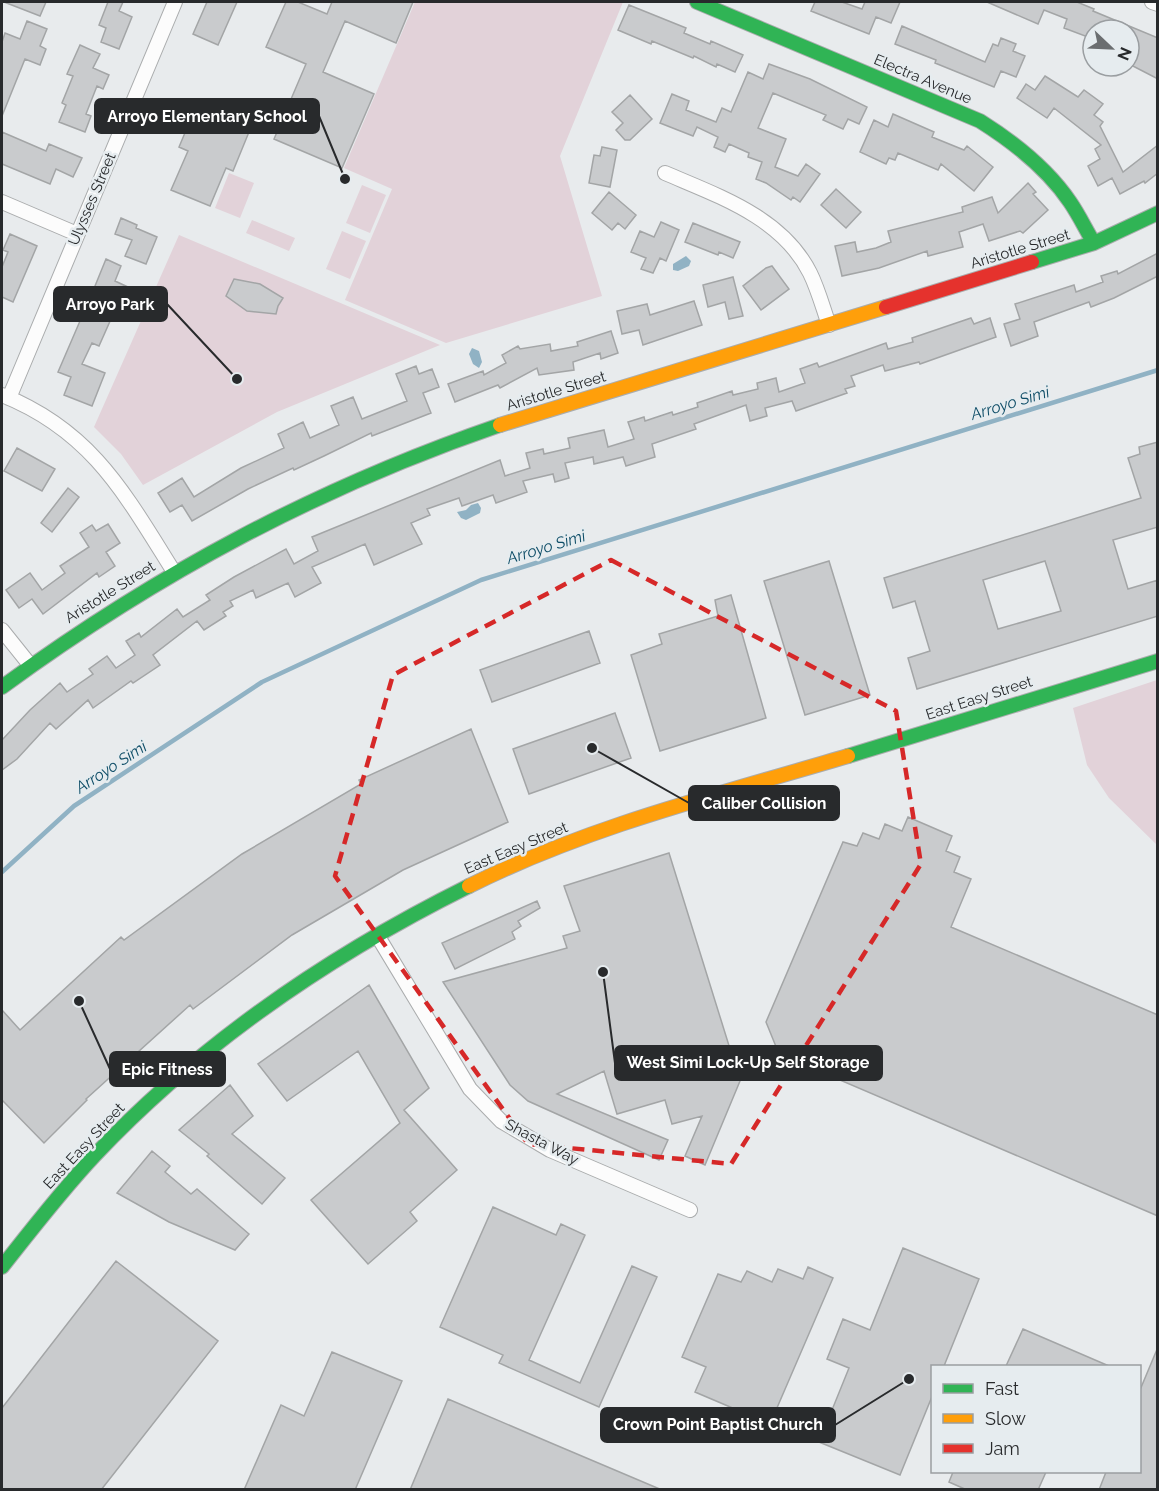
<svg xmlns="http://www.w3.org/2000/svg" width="1159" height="1491" font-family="Raleway,sans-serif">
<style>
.green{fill:#e2d2d9}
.water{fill:#90b2c4}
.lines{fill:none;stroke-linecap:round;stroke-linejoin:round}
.stream{stroke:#90b2c4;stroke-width:4.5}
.building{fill:#c9cbcd;stroke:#a3a5a6;stroke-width:1.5;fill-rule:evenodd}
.street-casing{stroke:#aaacad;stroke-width:16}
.fast-casing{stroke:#aaacad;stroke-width:16}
.slow-casing{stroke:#aaacad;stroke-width:16}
.jam-casing{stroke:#aaacad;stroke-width:16}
.street{stroke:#fcfcfc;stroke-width:14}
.fast{stroke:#30b455;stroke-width:14}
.slow{stroke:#ff9f0a;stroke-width:14}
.jam{stroke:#e5322d;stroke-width:14}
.marked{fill:none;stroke:#d62828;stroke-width:4.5;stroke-dasharray:12 8;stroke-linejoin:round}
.labels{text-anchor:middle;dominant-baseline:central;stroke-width:5;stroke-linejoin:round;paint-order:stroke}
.street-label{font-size:15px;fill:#282a2c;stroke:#e6ecef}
.water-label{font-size:16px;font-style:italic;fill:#0d4c66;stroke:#e6ecef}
.leader{fill:none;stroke:#282a2c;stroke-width:2}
.callout-dot{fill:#282a2c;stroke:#e6ecef;stroke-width:2}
.callout{fill:#282a2c;stroke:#282a2c;stroke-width:2}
.callout-label{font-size:16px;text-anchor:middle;font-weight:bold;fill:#fff}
</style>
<rect width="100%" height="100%" fill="#e8ebed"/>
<path class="green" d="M415,2H623L560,156L602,296L446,343L345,300L392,189L344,168Z
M229,173L254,183L240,218L215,208Z
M362,185L386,195L370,233L346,223Z
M252,220L295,238L289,251L246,233Z
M342,231L366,241L350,279L326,269Z
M179,235L440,345L277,412L143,485L121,454L94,427Z
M1157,680H1158L1157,845L1109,798L1087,765L1073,708Z"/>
<path class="water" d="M686,256L691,261L689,266L678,271L673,270V264Z
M472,348L479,351L482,362L479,368L473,364L469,354Z
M478,503L481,508L480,513L466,520L461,518L457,512L466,510L471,505Z"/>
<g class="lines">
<path class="stream" d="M2,872L74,806L262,682L481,580L1158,370"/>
</g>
<path class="building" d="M4,2H46L40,16Z
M108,2H123L119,11L132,17L119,49L101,42L106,28L99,25Z
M207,2H237L218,45L193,34Z
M286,2H298L327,14L332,2H413L396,43L345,21L323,72L374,94L342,168L274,139L306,64L266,47Z
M815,2H842L862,9L865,2H900L891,23L876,17L869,34L811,11Z
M987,2H1077L1094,9L1093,11L1158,38V79L1129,64V30H1093V39L1064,28L1067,19L1044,10L1038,24Z
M629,5L686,28L684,33L710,44L711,41L743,55L735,72L717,64L716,67L694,56L693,58L652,41L651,44L618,30Z
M27,21L47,29L40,46L46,49L40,65L25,59L2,116V42L5,33L20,39Z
M902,26L985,62L993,44L998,46L1001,38L1016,44L1013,51L1025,56L1016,77L1001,71L994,87L935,63L936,60L895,44Z
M80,45L100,54L93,68L109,75L103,89L97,86L86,114L91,116L85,132L59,122L66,105L62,103L73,76L67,74Z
M769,64L810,79L867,107L859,124L848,119L843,129L823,120L826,115L773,93L758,128L786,139L775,167L798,176L806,164L820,174L800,202L793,197L791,200L766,183L756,179L762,162L748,157L749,153L729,144L725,152L714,147L718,137L697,127L693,136L660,123L672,94L689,101L686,110L716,122L722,108L731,112L748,72L763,79Z
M1045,76L1078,97L1084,90L1103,104L1094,115L1103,122L1100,126L1123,172L1158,145V173L1145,183L1144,181L1120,194L1112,178L1098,186L1088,166L1100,159L1095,149L1101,145L1054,108L1047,118L1017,98L1026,84L1035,90Z
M630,95L652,119L630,140H625L616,130L623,123L612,112Z
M195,109L249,132L233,171L226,168L210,206L171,190L188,151L179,147Z
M893,114L934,132L932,137L964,150L967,146L993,167L974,191L941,164L938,170L898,153L895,160L889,158L886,164L860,152L874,120L888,127Z
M2,132L46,151L49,144L82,158L73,177L56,169L50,184L2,164Z
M602,147L617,150L610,187L589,183L594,155L600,156Z
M1028,183L1036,192L1033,194L1048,210L1023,233L1020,231L989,241L983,224L959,232L963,247L928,256L927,251L879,268L842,276L835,246L855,242L857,252L876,248L891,242L888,231L963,212L962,207L992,197L998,213Z
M836,189L861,212L846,228L821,205Z
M609,192L636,215L625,229L618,223L612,230L592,213Z
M121,218L137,225L136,228L157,237L146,264L125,256L132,240L115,234Z
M661,222L679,230L666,261L660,258L653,273L641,269L646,258L631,252L640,231L654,237Z
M693,223L740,242L733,258L719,252L718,255L685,242Z
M10,234L37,246L13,302L2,297V267L8,252L3,250Z
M1158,253V276L1114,298L1091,307L1089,302L1034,322L1038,336L1011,346L1004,324L1020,319L1015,304L1074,285L1076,292L1103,282L1101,276L1117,271L1118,274Z
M106,259L121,266L115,281L130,288L120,312L115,310L99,346L92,343L82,364L105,373L92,406L64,395L71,377L58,372L83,314L86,316L98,287L95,286Z
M772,266L789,289L761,310L743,286L766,268Z
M733,277L743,316L729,319L725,302L708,307L703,285Z
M234,279L260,284L283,298L278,306L276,314L247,311L226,296Z
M694,301L702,325L643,345L639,330L622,334L617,311L647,304L650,315Z
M971,318L974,324L990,318L996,337L920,364L919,362L885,371L883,365L851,376L855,386L845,389L847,393L796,411L792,401L765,408L767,416L750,421L746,405L694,424L696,429L652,444L655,457L626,466L623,457L594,464L593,457L565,463L569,478L555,482L553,474L523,481L527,492L496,503L493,495L462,506L459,498L427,509L430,515L411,523L422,544L374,565L365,544L312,567L321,583L295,597L288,583L256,598L253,590L230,601L233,606L223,612L226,616L204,630L197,621L153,655L160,665L133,683L131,681L93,708L88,700L56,729L50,723L17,759L2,770V740L30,710L60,683L67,692L93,674L89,669L107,656L116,668L135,655L126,641L139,633L141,637L177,609L183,617L210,600L206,595L234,577L286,549L294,564L318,551L312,537L500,460L505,476L530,468L526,453L543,449L544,454L570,448L568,438L604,430L608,447L634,439L628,422L644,417L645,421L672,412L673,415L698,407L697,403L732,391L733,395L758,389L757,383L776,378L779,392L805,383L800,369L817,363L819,367L886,343L888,349L913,342L912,338Z
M611,331L618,353L601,359L600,353L573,362L574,370L539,375L537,368L500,388L498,385L455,402L448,384L483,371L484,375L506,363L502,355L518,346L520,349L550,344L551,351L578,346L577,342Z
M416,366L419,374L432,369L439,387L423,393L431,413L372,436L371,433L324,456L294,470L293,468L248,489L192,521L182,505L170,512L158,493L182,478L194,497L241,468L284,448L278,434L303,422L310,438L339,425L331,406L353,397L362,419L407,401L396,374Z
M1158,442V527L1113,540L1128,589L1158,580V616L917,689L908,658L930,651L915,601L893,608L884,578L1141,498L1128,458L1140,454L1139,447ZM1045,561L1061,611L998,629L983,580Z
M17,448L55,469L42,491L4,471Z
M68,488L79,497L52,532L41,523Z
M108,524L120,543L106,552L115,566L99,577L97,573L43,614L32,599L19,608L6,590L30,573L42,590L65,573L60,566L89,547L80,533L92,525L96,531Z
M829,561L870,695L805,715L764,581Z
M731,595L766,718L660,751L631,655L662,644L659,634L718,616L715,600Z
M589,631L600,663L492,702L480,670Z
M615,713L631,758L529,794L513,749Z
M471,729L508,822L403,870L292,935L193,1009L190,1005L86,1099L87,1100L44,1143L2,1100V1010L20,1030L121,937L124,940L242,854L361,784L359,780Z
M908,817L952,836L946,851L960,857L954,872L971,879L951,927L1158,1015V1216L779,1054L766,1022L843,842L857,846L863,833L879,839L885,824L902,831Z
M669,853L740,1081L705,1165L685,1156L702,1116L672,1124L665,1100L617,1114L604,1071L557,1094L668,1140L659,1160L528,1101L510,1085L443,982L567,948L563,936L580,931L564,886Z
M537,901L540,908L518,921L521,926L512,932L515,939L455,969L442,943Z
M369,985L429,1088L404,1110L457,1170L410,1212L417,1221L368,1264L311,1200L400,1123L358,1051L287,1101L258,1064Z
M230,1085L253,1116L232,1134L285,1178L262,1204L207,1156L209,1154L179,1130Z
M152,1151L170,1166L165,1172L191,1194L197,1189L249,1234L235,1250L169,1222L117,1193Z
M493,1207L556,1235L561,1224L585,1235L529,1360L580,1383L632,1266L657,1277L599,1407L499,1363L503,1355L440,1327Z
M903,1248L979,1279L944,1366H933V1394L900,1475L819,1442L849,1368L827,1359L843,1319L870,1330Z
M116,1261L218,1341L101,1490H2V1408Z
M808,1267L833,1278L770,1424L695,1392L706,1367L682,1357L718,1274L741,1282L747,1271L772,1282L778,1269L803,1279Z
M1023,1329L1109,1366H1006Z
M1158,1347V1490H1099L1106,1472H1140V1390Z
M332,1352L402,1381L355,1490H244L281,1405L304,1416Z
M448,1399L551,1443L662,1490H410Z
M953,1472H1046L1038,1490H967L949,1482Z"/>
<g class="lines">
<g class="street-casing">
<path id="street" d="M1152,2L1158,4
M665,173C718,196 782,217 810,273C818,289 823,308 829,325
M2,202L77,234
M2,395C92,431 125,494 174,572
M9,398L175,2
M2,630L30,665
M377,935L470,1089L501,1121L550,1150L690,1210"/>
</g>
<g class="fast-casing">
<path id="fast" d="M697,2L980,121C1015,143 1047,168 1070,202C1079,215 1086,230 1094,243
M1032,262L1094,243L1158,213
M2,687C158,573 317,488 500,425
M848,756L1158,661
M2,1267C32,1229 62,1190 95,1155C202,1042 330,955 469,886"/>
</g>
<g class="slow-casing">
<path id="slow" d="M500,425L886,307
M469,886C589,826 720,794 848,756"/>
</g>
<g class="jam-casing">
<path id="jam" d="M886,307L1032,262"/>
</g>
<use href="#street" class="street"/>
<use href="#fast" class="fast"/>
<use href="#slow" class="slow"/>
<use href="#jam" class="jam"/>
</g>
<path class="marked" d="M611,560L896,711L921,864L731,1164L528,1144L335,876L393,675Z"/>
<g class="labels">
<g class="street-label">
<text transform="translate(923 79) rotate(23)">Electra Avenue</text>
<text transform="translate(92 199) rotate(-67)">Ulysses Street</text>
<text transform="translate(1020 249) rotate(-17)">Aristotle Street</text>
<text transform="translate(556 391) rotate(-17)">Aristotle Street</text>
<text transform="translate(110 592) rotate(-32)">Aristotle Street</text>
<text transform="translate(979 698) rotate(-18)">East Easy Street</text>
<text transform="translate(516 848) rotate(-23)">East Easy Street</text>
<text transform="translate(542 1142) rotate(28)">Shasta Way</text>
<text transform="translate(84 1146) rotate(-47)">East Easy Street</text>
</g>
<g class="water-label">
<text transform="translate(1010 403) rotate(-17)">Arroyo Simi</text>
<text transform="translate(546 547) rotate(-17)">Arroyo Simi</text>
<text transform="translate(111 767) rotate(-33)">Arroyo Simi</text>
</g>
</g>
<path class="leader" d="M345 179L319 116M237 379L167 304M592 748L689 803M603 972L615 1063M79 1001L110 1069M909 1379L835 1425"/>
<g class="callout-dot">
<circle cx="345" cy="179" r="6"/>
<circle cx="237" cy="379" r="6"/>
<circle cx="592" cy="748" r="6"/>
<circle cx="603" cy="972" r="6"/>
<circle cx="79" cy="1001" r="6"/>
<circle cx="909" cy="1379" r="6"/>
</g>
<g class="callout">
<rect x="95" y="99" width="224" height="34" rx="6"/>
<rect x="54" y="287" width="113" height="34" rx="6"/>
<rect x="689" y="786" width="150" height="34" rx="6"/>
<rect x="615" y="1046" width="267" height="34" rx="6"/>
<rect x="110" y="1052" width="115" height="34" rx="6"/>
<rect x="601" y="1408" width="234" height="34" rx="6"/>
</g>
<g class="callout-label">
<text x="207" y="122">Arroyo Elementary School</text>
<text x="110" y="310">Arroyo Park</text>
<text x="764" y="809">Caliber Collision</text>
<text x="748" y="1068">West Simi Lock-Up Self Storage</text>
<text x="167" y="1075">Epic Fitness</text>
<text x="718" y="1430">Crown Point Baptist Church</text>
</g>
<rect width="1159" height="1491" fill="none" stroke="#282a2c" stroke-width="6"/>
<rect x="931" y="1365" width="210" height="108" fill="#e6ecef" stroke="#9a9ea1" stroke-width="1.5"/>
<rect x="943" y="1384" width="30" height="9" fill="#30b455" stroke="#9a9ea1" stroke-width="1.5"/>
<text x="985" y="1395" font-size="18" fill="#282a2c">Fast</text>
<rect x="943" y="1414" width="30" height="9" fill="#ff9f0a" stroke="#9a9ea1" stroke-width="1.5"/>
<text x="985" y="1425" font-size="18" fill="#282a2c">Slow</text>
<rect x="943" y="1444" width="30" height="9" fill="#e5322d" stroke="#9a9ea1" stroke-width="1.5"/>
<text x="985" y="1455" font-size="18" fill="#282a2c">Jam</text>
<g transform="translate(1111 48) rotate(113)"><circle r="28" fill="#e6ecef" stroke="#9a9ea1" stroke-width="1.5"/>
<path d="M0-4.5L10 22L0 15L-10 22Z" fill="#6b6e70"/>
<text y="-9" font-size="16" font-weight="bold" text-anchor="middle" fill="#282a2c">N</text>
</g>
</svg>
